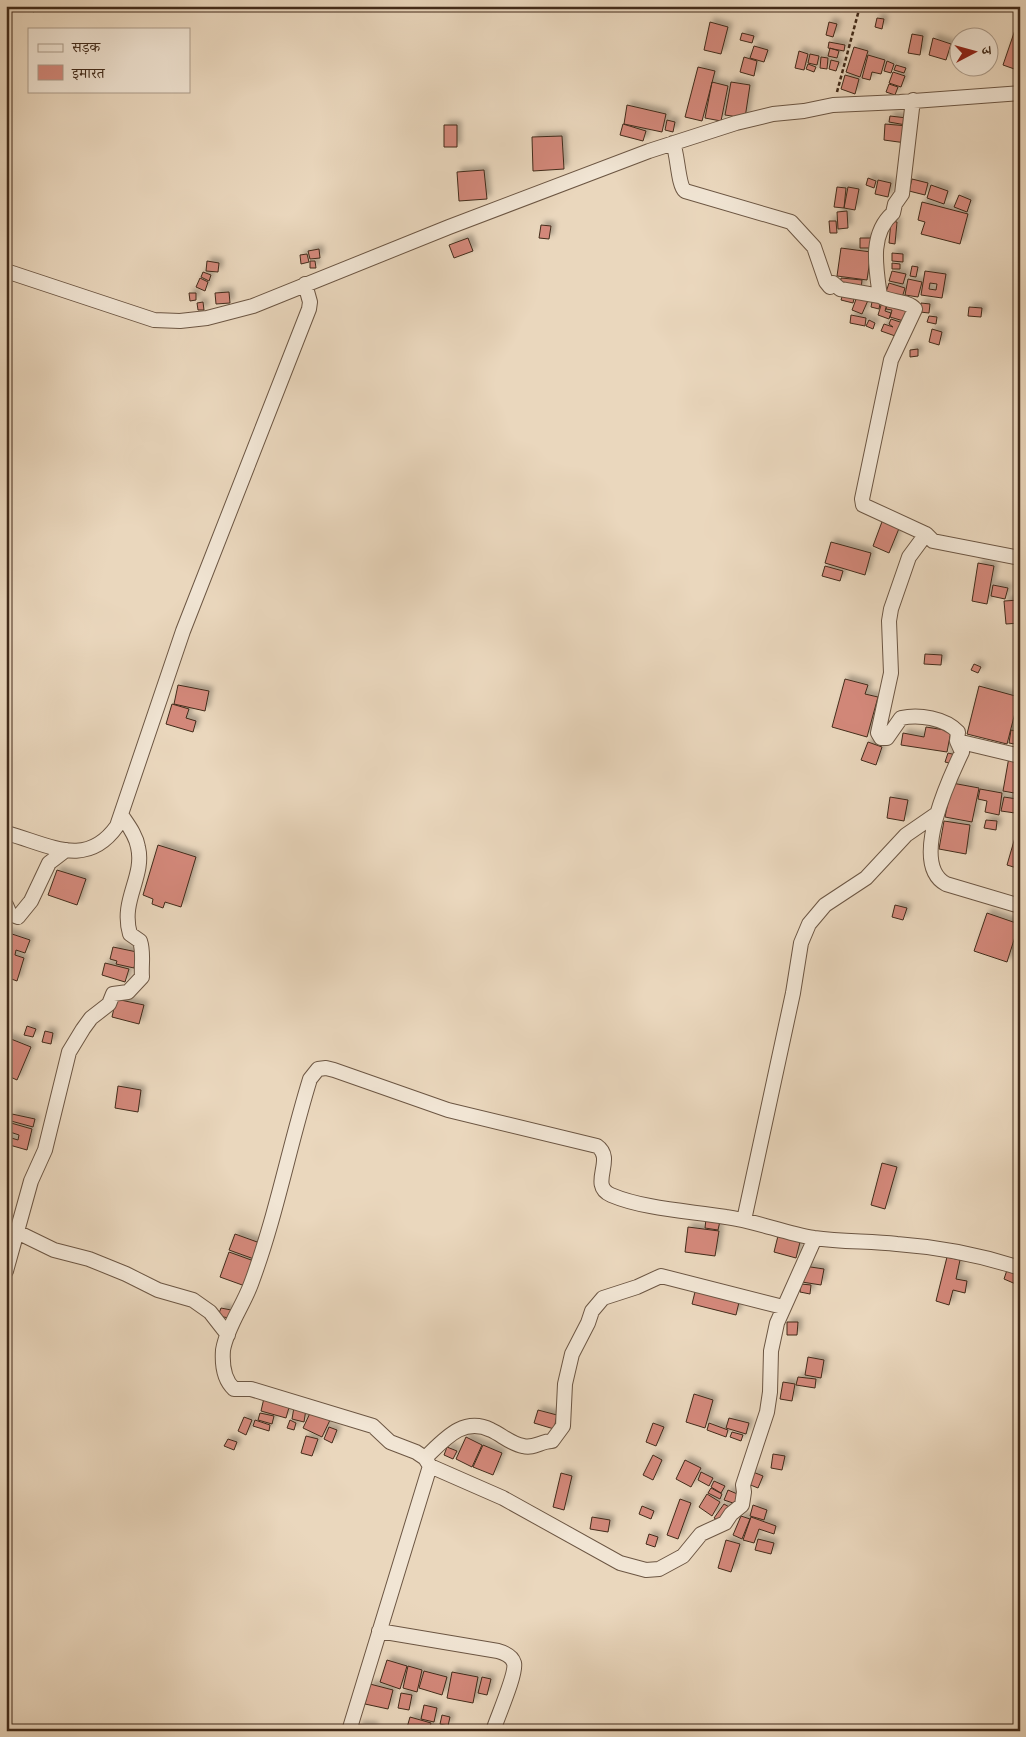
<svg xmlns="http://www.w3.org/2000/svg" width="1026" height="1737" font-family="Alegreya,'Noto Serif Devanagari',serif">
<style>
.building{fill:#d3887a;stroke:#422b1a;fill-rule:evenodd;filter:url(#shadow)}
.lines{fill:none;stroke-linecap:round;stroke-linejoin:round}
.minor-casing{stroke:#6c5643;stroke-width:16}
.path{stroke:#422b1a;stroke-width:2.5;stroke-dasharray:4 2.5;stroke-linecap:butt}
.minor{stroke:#f1e5d4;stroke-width:14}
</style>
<defs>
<filter id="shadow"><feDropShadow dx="4" dy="-4" stdDeviation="2.5" flood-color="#0004"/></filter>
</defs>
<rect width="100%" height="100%" fill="#ead7bd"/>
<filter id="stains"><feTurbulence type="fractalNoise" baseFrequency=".004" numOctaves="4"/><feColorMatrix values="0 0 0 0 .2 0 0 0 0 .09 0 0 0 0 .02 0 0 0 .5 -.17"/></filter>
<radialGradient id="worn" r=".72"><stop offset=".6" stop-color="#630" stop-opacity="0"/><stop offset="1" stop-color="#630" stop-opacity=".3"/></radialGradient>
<path class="building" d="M27,6H36L34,12L25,9Z
M877,18L884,19L882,29L875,27Z
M710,22L728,27L721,54L704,50Z
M829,22L837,24L833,37L826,35Z
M1016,27L1020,28V71L1003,65Z
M742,33L754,36L752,43L740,40Z
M912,34L923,36L920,55L908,53Z
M933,38L951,44L946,60L929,55Z
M829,42L845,45L844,51L828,48Z
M754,46L768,50L764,62L750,58Z
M854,47L868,51L860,77L846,72Z
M830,48L839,51L837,58L828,56Z
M799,51L808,54L804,70L795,68Z
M810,54L819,56L817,65L808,63Z
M868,55L885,60L881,74L872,72L870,80L862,78Z
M744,57L757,61L754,76L740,72Z
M821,57L828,58L827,69L820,68Z
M831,60L839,62L836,71L829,69Z
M887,61L894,64L891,73L884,71Z
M808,64L816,67L814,72L806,69Z
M896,65L906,68L904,73L894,70Z
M698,67L715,71L702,121L685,117Z
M893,72L905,76L901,87L889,83Z
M845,75L859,79L855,94L841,89Z
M712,82L728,86L721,121L705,118Z
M731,82L750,85L745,118L725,115Z
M889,84L898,87L895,95L886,92Z
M627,105L666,114L662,132L624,124Z
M890,116L907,118L906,125L889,122Z
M667,120L675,122L673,132L665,130Z
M623,124L646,131L643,141L620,135Z
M885,124L908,126L906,143L884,140Z
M444,125H457V147H444Z
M562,136L564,169L533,171L532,137Z
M484,170L487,199L459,201L457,172Z
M868,178L876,181L874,188L866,185Z
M912,179L928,183L925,195L909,191Z
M878,180L891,183L888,197L875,194Z
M931,185L948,191L944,204L927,198Z
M837,187L846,188L844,208L834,207Z
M848,187L859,189L855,210L844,208Z
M959,195L971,200L967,212L954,207Z
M922,202L968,214L960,244L921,234L925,222L918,220Z
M847,211L848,228L838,229L837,212Z
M829,221H836L837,233H830Z
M891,221L897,222L895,244L889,243Z
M541,225L551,226L549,239L539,238Z
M468,238L473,251L454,258L449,245Z
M860,238H873V248H860Z
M841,248L871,252L867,280L837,276Z
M319,249L320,258L310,259L308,251Z
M892,253L903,254V262L892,261Z
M307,254L309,262L301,264L300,255Z
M207,261L219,263L218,272L206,271Z
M310,261H315L316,268H310Z
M892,263L900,264V269H892Z
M912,266L918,267L916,277L910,276Z
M892,271L906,274L903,284L889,281Z
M925,271L946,274L942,298L921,295ZM930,283L937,284L936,290L929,289Z
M203,272L211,275L209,281L201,277Z
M200,278L208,282L205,291L196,287Z
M841,278L862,280L861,290L840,287Z
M908,279L922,282L918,297L905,295Z
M889,283L905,288L901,301L885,295Z
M844,290L855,294L853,303L841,300Z
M229,292L230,303L216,304L215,293Z
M189,293H196V300L190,301Z
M858,294L869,298L862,314L852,310Z
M873,297L881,298L879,309L871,307Z
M888,301L910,307L907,322L890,317L892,310L886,309Z
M203,302L204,310H198L197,303Z
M882,302L887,304L885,311L891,313L889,319L878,315Z
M921,303L930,304L929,313L920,312Z
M969,307L982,308L981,317L968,316Z
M851,315L866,318L865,326L850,323Z
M929,316L937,317L936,324L927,322Z
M891,319L903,323L898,337L881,331L884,324L893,327L889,324Z
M869,320L875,323L873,329L866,326Z
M932,329L942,332L939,345L929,342Z
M918,349V356L910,357V350Z
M883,519L900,526L889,553L873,546Z
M831,542L871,553L865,575L825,563Z
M978,563L994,566L987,604L972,601Z
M1016,564H1020V591L1015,590Z
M825,566L843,571L840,581L822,576Z
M993,585L1008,588L1005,599L991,596Z
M1020,600V623L1006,624L1004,601Z
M925,654L942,655L941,665L924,664Z
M974,664L981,667L978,673L971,670Z
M845,679L868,685L865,694L878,697L867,737L832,727Z
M178,685L209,691L205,711L174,704Z
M979,686L1019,697L1007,744L967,734Z
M1020,700V721L1015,720Z
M172,704L189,709L186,718L196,721L193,732L166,724Z
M926,727L951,731L947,752L901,745L903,733L924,737Z
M1011,730L1020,732V745L1009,743Z
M868,742L882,747L876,765L861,760Z
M948,753L956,755L953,764L945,762Z
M1009,757L1020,759V794L1003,791Z
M952,783L979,788L972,822L945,817Z
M980,789L1002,793L999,815L985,812L987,801L978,799Z
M890,797L908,800L904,821L887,818Z
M1004,797L1017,799L1015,813L1001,811Z
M986,820L997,821L996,830L984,828Z
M944,821L970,825L966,854L939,849Z
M1016,834L1020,835V869L1007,865Z
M158,845L196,857L181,907L165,902L163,908L152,904L153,899L143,895Z
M57,870L86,879L77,905L48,895Z
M895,905L907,908L903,920L892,917Z
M987,913L1019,924L1007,962L974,951Z
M6,932L30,940L25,953L16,950L15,955L24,958L17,981L6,977Z
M113,947L137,952L134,968L116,964L117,961L110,959Z
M105,963L129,969L125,982L102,975Z
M116,999L144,1005L139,1024L112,1017Z
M27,1026L36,1029L33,1037L24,1035Z
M45,1031L53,1033L51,1044L42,1042Z
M6,1037L31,1047L17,1080L6,1075V1061L9,1056L6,1055Z
M118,1086L141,1090L138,1112L115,1108Z
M12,1114L35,1119L33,1127L11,1121Z
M11,1123L32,1129L27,1150L6,1144V1126L10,1127ZM10,1132L19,1135L18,1140L8,1137Z
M882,1163L897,1167L885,1209L871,1205Z
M706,1219L720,1221L718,1230L705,1228Z
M688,1227L719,1231L715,1256L685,1252Z
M235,1234L260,1243L254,1259L229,1250Z
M778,1236L800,1242L796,1258L774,1252Z
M229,1252L254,1261L245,1286L220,1277Z
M947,1257L960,1260L956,1279L967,1281L965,1293L953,1290L949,1305L936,1301Z
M804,1266L824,1269L821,1285L802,1282Z
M1008,1267L1020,1271L1018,1285L1004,1279Z
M801,1284L811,1285L810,1294L800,1292Z
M696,1288L740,1298L736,1315L692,1304Z
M221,1308L231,1310L229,1318L218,1316Z
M787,1322H798L797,1335H787Z
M808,1357L824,1360L821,1378L805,1375Z
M798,1377L816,1379L815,1388L796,1385Z
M783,1382L795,1384L792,1401L780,1399Z
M694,1394L713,1400L705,1428L686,1422Z
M264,1398L290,1404L286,1418L261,1411Z
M294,1407L306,1409L304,1422L292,1419Z
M538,1410L557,1415L554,1429L534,1423Z
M311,1411L330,1420L322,1437L303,1428Z
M260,1413L274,1416L272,1424L258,1420Z
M244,1417L252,1420L246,1435L238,1431Z
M729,1418L749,1423L746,1434L726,1428Z
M255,1420L270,1425L269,1431L253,1426Z
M290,1420L296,1423L294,1430L287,1428Z
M653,1423L664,1427L656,1446L646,1442Z
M709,1423L728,1430L726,1437L707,1430Z
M329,1427L337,1430L332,1443L324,1439Z
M732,1432L743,1435L741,1441L730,1437Z
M306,1436L318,1439L312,1456L301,1453Z
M466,1437L482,1445L472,1467L456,1459Z
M228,1439L237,1442L234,1450L224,1446Z
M483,1445L502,1453L493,1475L473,1467Z
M447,1447L457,1451L453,1459L444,1455Z
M773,1454L785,1456L782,1470L771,1468Z
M653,1455L662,1460L653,1480L643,1475Z
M685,1460L701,1468L691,1487L676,1479Z
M701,1472L713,1478L709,1486L698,1480Z
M753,1472L763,1476L758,1488L748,1484Z
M561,1473L572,1476L564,1510L553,1507Z
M714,1481L725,1486L721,1493L711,1487Z
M711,1488L722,1494L720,1499L708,1493Z
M728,1490L742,1496L739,1505L724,1500Z
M707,1494L720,1502L712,1516L699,1507Z
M680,1499L691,1503L678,1539L667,1535Z
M724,1504L731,1508L722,1523L714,1518Z
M753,1505L767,1510L764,1520L750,1516Z
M642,1506L654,1511L651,1519L639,1514Z
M741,1516L750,1519L742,1539L733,1535Z
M592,1517L610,1520L608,1532L590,1529Z
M751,1517L776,1526L774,1534L759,1529L754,1543L743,1540Z
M649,1534L658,1537L655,1547L646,1544Z
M758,1539L774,1543L771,1554L755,1550Z
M726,1540L740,1544L731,1572L718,1568Z
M387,1660L407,1666L400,1689L380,1682Z
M408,1666L422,1670L417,1692L403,1688Z
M424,1671L447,1677L442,1695L419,1688Z
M452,1672L478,1677L473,1703L447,1698Z
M482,1677L491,1679L487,1695L478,1693Z
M370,1684L393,1690L388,1709L365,1704Z
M401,1693L412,1695L409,1710L398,1708Z
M424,1705L437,1708L434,1722L421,1719Z
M442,1715L450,1717L448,1726L440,1724Z
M410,1717L431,1723L429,1731H406Z
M359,1725L374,1726V1731H358Z"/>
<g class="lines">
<g class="minor-casing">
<path id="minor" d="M913,100L902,194L895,204L893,213C869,234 876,268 880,296C891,303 907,300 915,309L891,360L862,499L863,505L926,534
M673,143C678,156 678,185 685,191L791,222L814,247L826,282L830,287L833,283L840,289L880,296
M6,271L154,320L180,321L207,318L253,306L449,227L649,151L736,123L773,114L804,111L833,105L900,102L1020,93
M1020,558L933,541L926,534L909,557L891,609L889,621L891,673L878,733L881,738H887L901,718C919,714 945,718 958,732L957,741L962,752C949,779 909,864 946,884L1020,906
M957,741L1020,756
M6,833C48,844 86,870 117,826L183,631L309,309L310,302L305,284
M6,905L10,914L18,917L31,901L49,863L66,850
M744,1220L793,993L801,943L809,924L825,905L866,878L906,835L935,815
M17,1232L54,1250L89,1259L126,1274L158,1290L193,1300L210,1312L228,1335
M6,1271L31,1181L45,1150L69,1052L83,1029L91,1018L109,1004L113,994L128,992L142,977C141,964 144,953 140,941L130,934C120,900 145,877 138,847C136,835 128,825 122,816
M425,1458C444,1440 463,1416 491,1430C502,1435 511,1444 523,1446C534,1449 541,1441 552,1441L563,1426L565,1384L572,1354L588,1323L592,1311L603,1298L637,1287L661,1276L783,1307
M430,1466L503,1498L620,1563L646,1570L659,1569L683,1556L701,1534L725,1523L731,1514L742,1505L744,1492L743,1485L767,1412L770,1392L771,1351L777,1323L815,1238
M379,1631L498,1651C505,1653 512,1656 514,1663C517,1673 497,1718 493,1731
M349,1731L430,1466L425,1458L416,1452L390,1442L373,1426L251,1389H234C223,1379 222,1364 223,1350C227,1327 243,1306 251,1284C276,1217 289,1147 310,1079L318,1069L326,1068L334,1070L448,1110L597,1146C616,1159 588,1185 611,1195C644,1209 690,1211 726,1217C756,1221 784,1233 814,1238C842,1242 870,1241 897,1244C939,1247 980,1255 1020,1268"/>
</g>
<path class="path" d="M837,92L860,6"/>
<use href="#minor" class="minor"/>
</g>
<rect width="1026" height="1737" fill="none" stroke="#ead7bd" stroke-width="25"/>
<rect x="8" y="8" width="1011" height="1722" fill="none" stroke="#422b1a" stroke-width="2.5"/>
<rect x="12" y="12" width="1001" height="1712" fill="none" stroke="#422b1a"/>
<rect x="28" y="28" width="162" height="65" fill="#f1e5d4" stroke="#ab9b8a"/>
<rect x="38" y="44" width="25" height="8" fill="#f1e5d4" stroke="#ab9b8a"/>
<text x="72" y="52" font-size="15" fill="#422b1a">सड़क</text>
<rect x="38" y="65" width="25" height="15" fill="#d3887a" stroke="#ab9b8a"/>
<text x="72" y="78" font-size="15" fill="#422b1a">इमारत</text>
<g transform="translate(974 52) rotate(84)"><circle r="24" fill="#f1e5d4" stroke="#ab9b8a"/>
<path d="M0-4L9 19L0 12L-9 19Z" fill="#8f2418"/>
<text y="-8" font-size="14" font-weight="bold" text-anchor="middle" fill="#422b1a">उ</text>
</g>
<rect width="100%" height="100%" filter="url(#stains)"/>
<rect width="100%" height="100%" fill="url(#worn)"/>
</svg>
